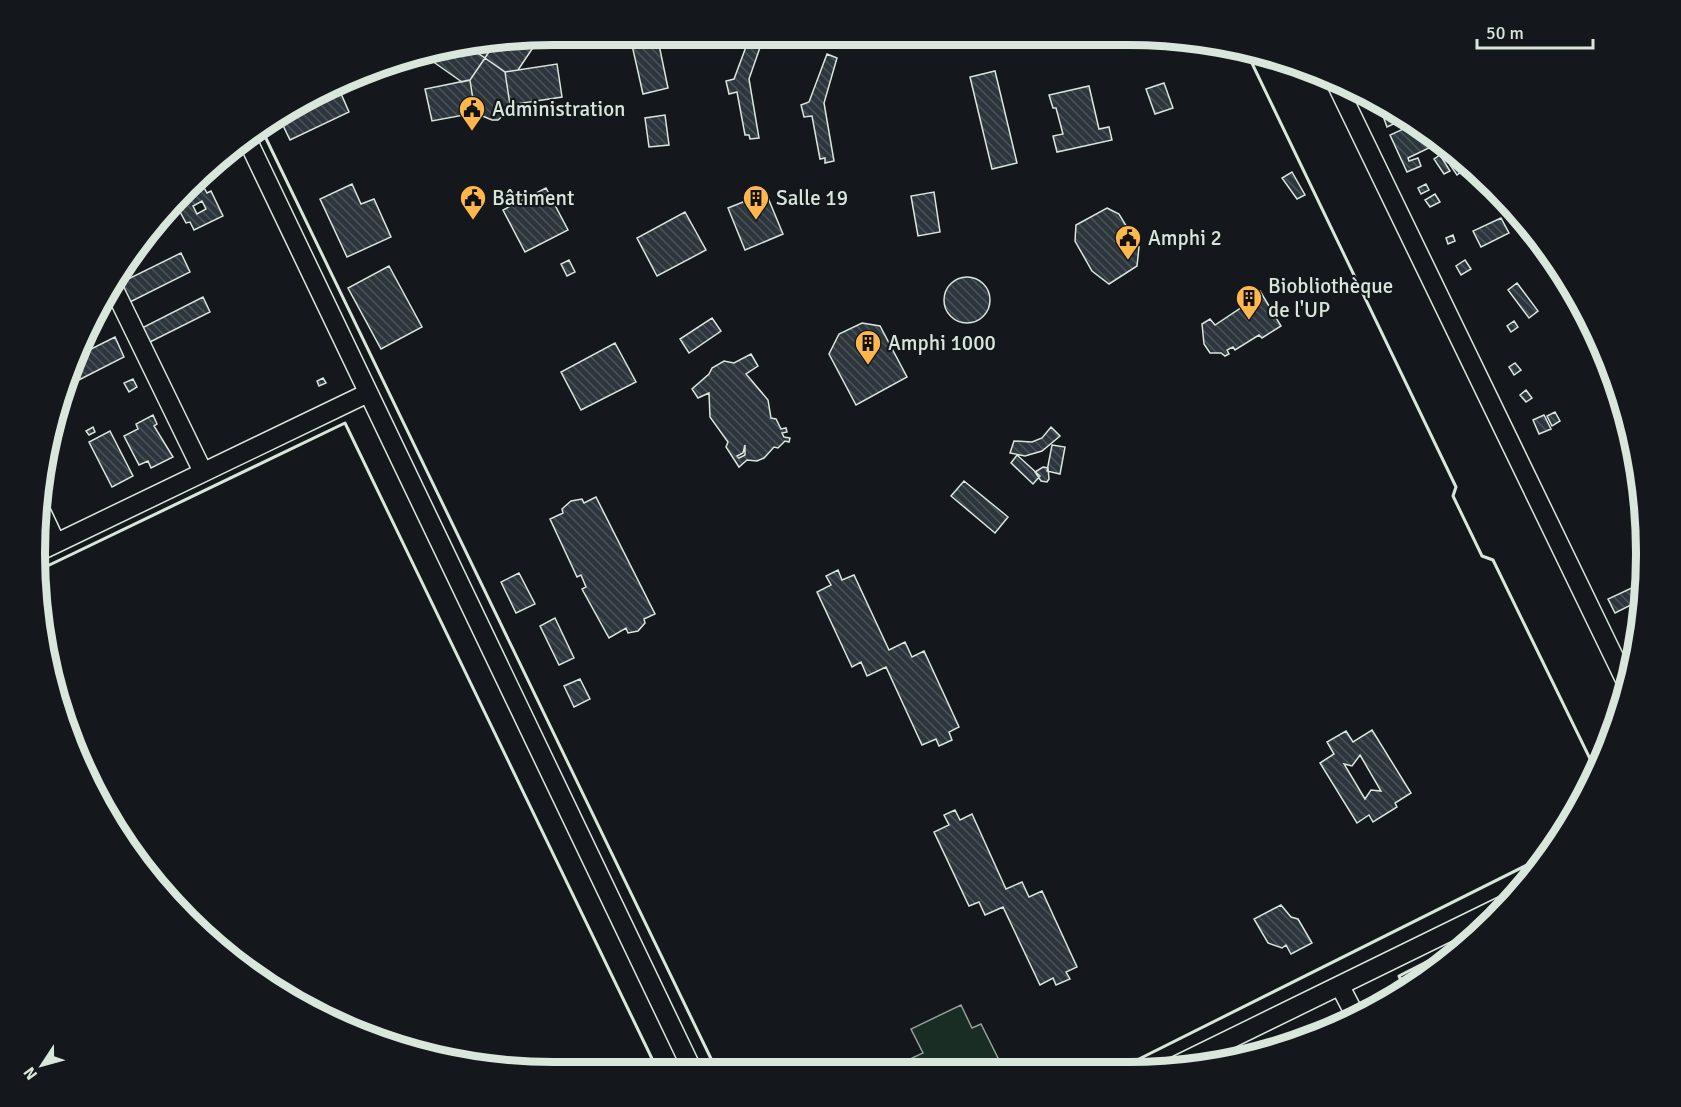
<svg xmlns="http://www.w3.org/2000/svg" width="1681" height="1107" font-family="Signika,sans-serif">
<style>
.park{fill:#1a2d24;stroke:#939e99;stroke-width:1.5}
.building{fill:url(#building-back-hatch);stroke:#d8e6dc;stroke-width:1.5;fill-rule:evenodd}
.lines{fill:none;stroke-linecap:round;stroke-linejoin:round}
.minor-casing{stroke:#d8e6dc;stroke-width:21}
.minor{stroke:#14181c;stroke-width:18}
.wall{stroke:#d8e6dc;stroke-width:3}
.labels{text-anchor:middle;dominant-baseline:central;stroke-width:4.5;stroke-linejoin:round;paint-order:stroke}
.poi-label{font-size:21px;fill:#d8e6dc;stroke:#14181c;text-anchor:start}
.rim{fill:none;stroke:#d8e6dc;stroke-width:8}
</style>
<defs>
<pattern id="building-back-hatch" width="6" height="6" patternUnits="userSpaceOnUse" patternTransform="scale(1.5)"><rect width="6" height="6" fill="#2c363c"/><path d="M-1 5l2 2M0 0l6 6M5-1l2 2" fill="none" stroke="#4a5358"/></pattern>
</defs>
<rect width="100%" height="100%" fill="#14181c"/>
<path class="park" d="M961,1005L972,1028L981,1024L1003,1068L998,1071L918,1070L912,1058L923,1053L911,1029Z"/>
<path class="building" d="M624,35H657L668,88L643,94L632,45L626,46Z
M750,36H764L749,79L759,138L750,139L749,135H745L737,92L729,94L726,81L734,79Z
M540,37L518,70L505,72L485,58L494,44Z
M494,44L485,58L470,48Z
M470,48L485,58L470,80L462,82L425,56Z
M827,54L837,58L824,103L834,161L825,163V158L820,159L812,116L804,117L801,105L809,102Z
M485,58L505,72L510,105L509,110L498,120H492L475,113L470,80Z
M557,64L562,97L510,105L505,72Z
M995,71L1017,163L992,169L970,77Z
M470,80L475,113L432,121L425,89Z
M1164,83L1173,108L1155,114L1146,89Z
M1089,86L1099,129L1109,127L1112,140L1057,152L1053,136L1063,134L1056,108H1053L1049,95Z
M339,89L349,112L290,140L279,117Z
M1393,112L1400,121L1387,127L1383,116Z
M665,115L669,145L649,147L645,118Z
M1412,125L1425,134L1431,147L1408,158L1409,161L1418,158L1421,166L1407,172L1390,135Z
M1440,155L1450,171L1444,174L1434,159Z
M1461,157L1469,166L1457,175L1450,165Z
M1292,172L1305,195L1297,199L1282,178Z
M202,184L207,193L211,191L223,216L194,230L190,222L186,223L178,208L183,205L181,201ZM202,201L206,209L197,214L193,206Z
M352,184L361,204L374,199L391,237L347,257L320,199Z
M1426,184L1429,190L1421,194L1418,188Z
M546,188L568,230L525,252L503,210Z
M934,192L940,232L918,236L911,196Z
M766,193L783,234L745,250L728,208Z
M1435,194L1440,202L1430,207L1425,200Z
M1107,208L1119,214L1139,247L1137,266L1109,284L1092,271L1075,241L1076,225Z
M685,212L706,250L657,276L637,238Z
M1501,218L1509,233L1481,247L1473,231Z
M1453,235L1455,241L1448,244L1446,238Z
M181,253L190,272L130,302L120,283Z
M569,260L575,272L567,276L561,264Z
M1465,260L1471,269L1461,275L1456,266Z
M389,266L422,327L381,349L348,288Z
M944 300a23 23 0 1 1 46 0a23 23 0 1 1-46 0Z
M1517,283L1538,311L1529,318L1508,290Z
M1260,291L1281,326L1262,338L1259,335L1235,350L1233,347L1227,350L1229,354L1225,356L1221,353H1210L1204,344L1202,324L1210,319L1215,325L1245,305L1242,301Z
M203,297L210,312L148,343L140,329Z
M712,318L721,331L689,353L680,339Z
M1514,321L1518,327L1511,332L1507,326Z
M862,323L880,326L907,377L856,405L829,354L839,334Z
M115,337L124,357L67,386L73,358Z
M615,343L636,382L581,410L561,372Z
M751,354L758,366L746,374L768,400L771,418L776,419L781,429L786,428L787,432L782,433L784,437L790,438L789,442L785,441L778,448L774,447L764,458L757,461L747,460L739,467L726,447L728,442L710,417L709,393L698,398L692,389L709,374L712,368L724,361L734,363ZM745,445V455L739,458L737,456L743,453Z
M1515,363L1521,370L1514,375L1509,367Z
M323,378L326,383L319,386L317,381Z
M133,379L137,387L129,392L124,383Z
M1526,390L1532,398L1526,402L1520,395Z
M1555,412L1560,421L1552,426L1547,416Z
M153,415L157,424L154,426L173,457L151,468L148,461L139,465L124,436L138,429L136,424Z
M1544,415L1551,429L1539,434L1533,420Z
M93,427L95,432L89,435L86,431Z
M1051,427L1060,436L1042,451L1025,456L1010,453L1014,441L1032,442L1042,438Z
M110,431L133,476L112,487L89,442Z
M1052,445L1065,447L1060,474L1047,471Z
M1017,455L1040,476L1033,484L1011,463Z
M1043,467L1048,468L1049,479L1047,482L1041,481L1035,472Z
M964,481L1008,517L995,533L951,496Z
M596,497L655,614L644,619L645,623L638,631L628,633L626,628L609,638L582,589L586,587L581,575L577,577L550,519L563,513L562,509L571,501L582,499L584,503Z
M838,570L842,580L854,575L889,650L905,642L912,657L924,651L959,727L949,732L952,740L939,746L936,739L922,745L886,667L867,676L861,662L852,667L817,592L831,585L826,576Z
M519,573L535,604L516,613L501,582Z
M1638,585L1643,599L1615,613L1608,599Z
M555,618L574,658L559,665L540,626Z
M580,679L590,699L574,707L564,686Z
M1372,730L1411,793L1395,803L1397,807L1373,822L1369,815L1357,823L1320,763L1334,754L1327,742L1346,731L1353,742ZM1360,755L1381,791L1371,790L1365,799L1344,764L1352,766Z
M955,810L960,820L972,814L1006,889L1022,882L1029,897L1042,891L1077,967L1066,972L1070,979L1056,985L1053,978L1040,985L1003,907L985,915L979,902L969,906L934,832L949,825L944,815Z
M1281,905L1291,917L1298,919L1312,943L1291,954L1286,945L1282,948L1268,943L1254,919Z"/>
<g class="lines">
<g class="minor-casing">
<path id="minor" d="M1335,81L1627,684
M247,139L692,1069
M113,287L203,472
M39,507L56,543
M38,552L368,393
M1340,986L1357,1019
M1167,1070L1512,901"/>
</g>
<use href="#minor" class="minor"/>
<path class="wall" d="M1248,55L1456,487L1453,496L1482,556L1493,560L1596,771
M260,126L716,1069
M39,570L345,423L657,1069
M1405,989L1399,976L1473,938
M1115,1071L1547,855"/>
</g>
<defs>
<g id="civic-pin" transform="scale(1.35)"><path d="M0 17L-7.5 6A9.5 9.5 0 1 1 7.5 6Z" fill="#ffb74d" stroke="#14181c"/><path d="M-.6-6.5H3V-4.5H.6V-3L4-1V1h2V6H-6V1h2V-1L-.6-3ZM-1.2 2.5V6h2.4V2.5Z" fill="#111"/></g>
<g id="building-pin" transform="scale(1.35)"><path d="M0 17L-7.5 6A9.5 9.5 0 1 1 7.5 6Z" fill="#ffb74d" stroke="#14181c"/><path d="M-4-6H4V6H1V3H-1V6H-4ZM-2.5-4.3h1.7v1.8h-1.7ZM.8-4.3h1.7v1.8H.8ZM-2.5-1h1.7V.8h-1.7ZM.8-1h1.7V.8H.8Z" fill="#111"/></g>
</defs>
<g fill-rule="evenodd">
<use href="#civic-pin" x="472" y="109"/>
<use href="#civic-pin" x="473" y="198"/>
<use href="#building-pin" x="756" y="198"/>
<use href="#civic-pin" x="1128" y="238"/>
<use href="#building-pin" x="1249" y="298"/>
<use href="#building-pin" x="868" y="343"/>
</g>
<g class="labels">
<g class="poi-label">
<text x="492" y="109">Administration</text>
<text x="492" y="198">Bâtiment</text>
<text x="776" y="198">Salle 19</text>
<text x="1148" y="238">Amphi 2</text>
<text x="1268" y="286">Biobliothèque<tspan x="1268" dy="24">de l'UP</tspan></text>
<text x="888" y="343">Amphi 1000</text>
</g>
</g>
<path d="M0 0H1681V1107H0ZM553 45H1128A508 508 0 0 1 1636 553V554A508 508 0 0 1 1128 1062H553A508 508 0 0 1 45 554V553A508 508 0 0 1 553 45Z" fill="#14181c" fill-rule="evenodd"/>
<path class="rim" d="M553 45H1128A508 508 0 0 1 1636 553V554A508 508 0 0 1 1128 1062H553A508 508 0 0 1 45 554V553A508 508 0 0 1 553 45Z"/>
<g transform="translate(42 1065) rotate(234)" stroke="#14181c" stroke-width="4.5" paint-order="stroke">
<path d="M0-4.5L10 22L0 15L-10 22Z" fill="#d8e6dc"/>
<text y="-9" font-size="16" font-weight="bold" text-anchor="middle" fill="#d8e6dc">N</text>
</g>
<path d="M1477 39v9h116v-9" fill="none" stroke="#d8e6dc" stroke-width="3"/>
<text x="1486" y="39" font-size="18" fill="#d8e6dc" stroke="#14181c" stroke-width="4.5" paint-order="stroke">50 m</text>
</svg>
